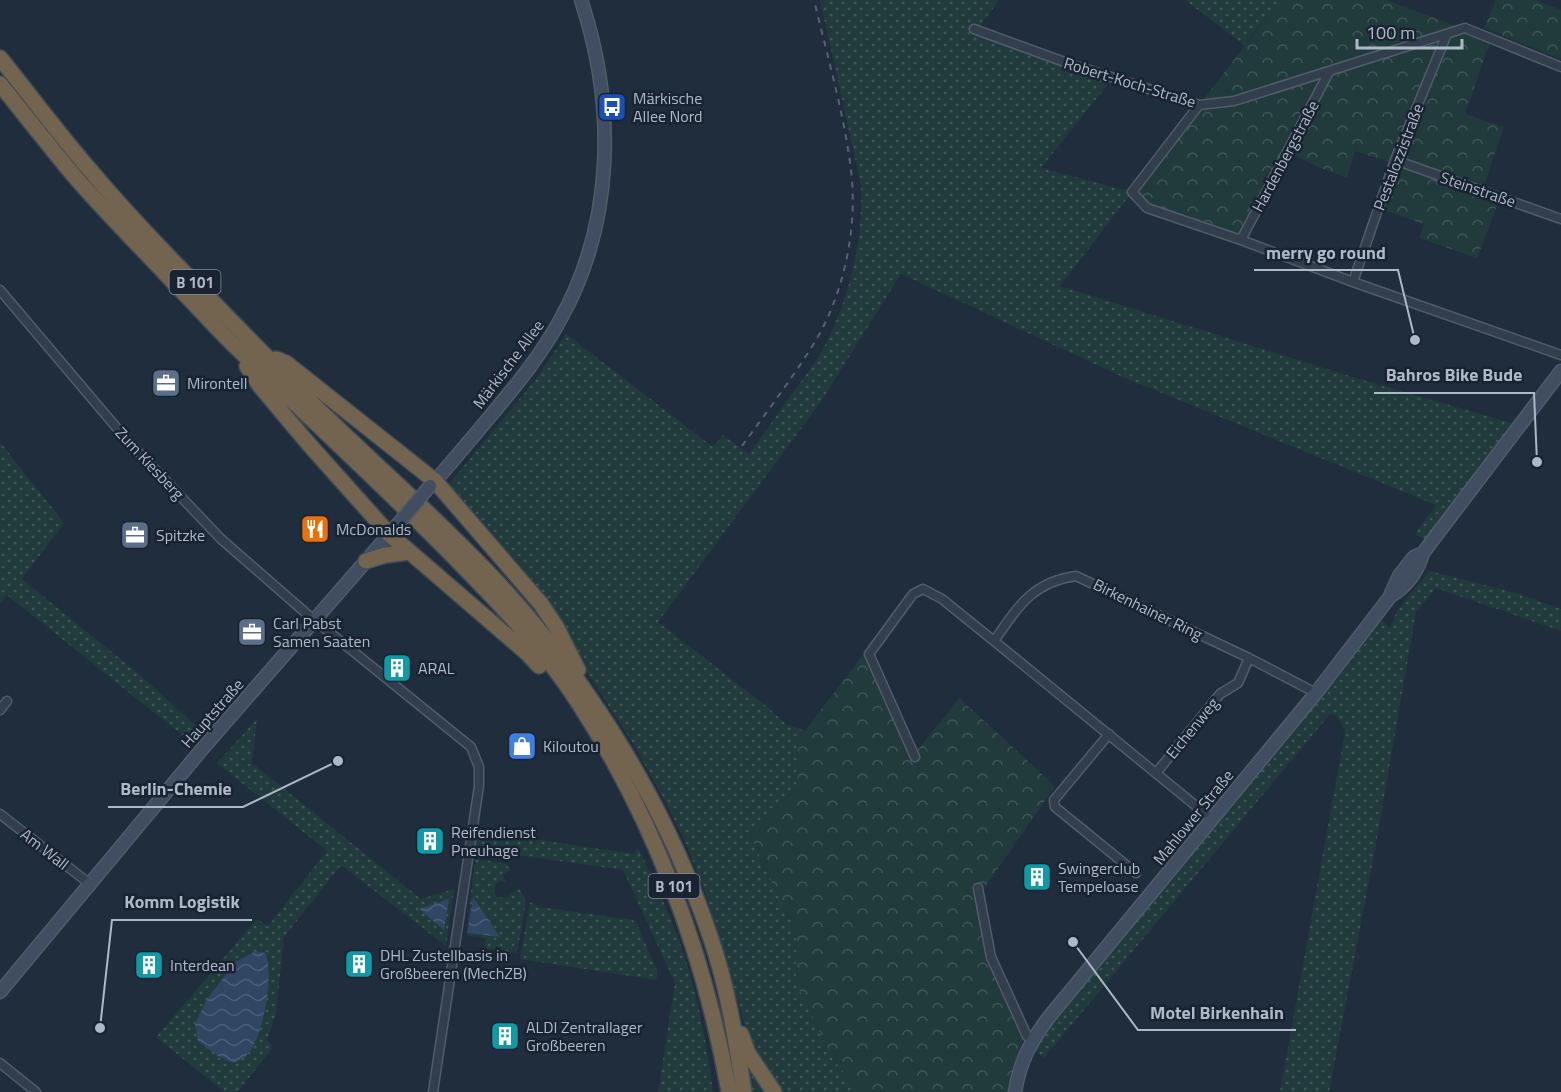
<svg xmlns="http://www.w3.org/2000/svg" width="1561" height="1092" font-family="'Titillium Web',sans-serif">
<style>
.grass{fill:url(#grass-dots)}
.forest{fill:url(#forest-crowns)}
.water{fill:url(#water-waves)}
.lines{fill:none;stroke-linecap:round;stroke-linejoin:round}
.street-casing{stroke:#515c6a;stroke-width:11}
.secondary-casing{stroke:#515c6a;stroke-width:15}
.highway-casing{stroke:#3e4957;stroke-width:18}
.street{stroke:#333e4c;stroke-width:8}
.secondary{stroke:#414d60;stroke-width:12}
.highway{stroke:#73644f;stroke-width:15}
.rail{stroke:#556274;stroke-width:2;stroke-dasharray:6 6;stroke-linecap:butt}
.secondary-bridge-casing{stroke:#515c6a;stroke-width:15;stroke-linecap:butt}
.secondary-bridge{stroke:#414d60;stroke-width:12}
.labels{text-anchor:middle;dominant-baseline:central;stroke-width:5;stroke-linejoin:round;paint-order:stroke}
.shield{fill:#192331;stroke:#818c9b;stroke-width:1.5}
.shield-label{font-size:15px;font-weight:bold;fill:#aeb9c8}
.street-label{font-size:16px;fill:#aeb9c8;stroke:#192331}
.poi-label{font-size:16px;fill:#aeb9c8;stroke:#192331;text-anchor:start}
.leader{fill:none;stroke:#aeb9c8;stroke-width:2}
.callout-dot{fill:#aeb9c8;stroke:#192331;stroke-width:2}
.callout-label{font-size:18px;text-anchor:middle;font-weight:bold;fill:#aeb9c8;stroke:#192331;stroke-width:5;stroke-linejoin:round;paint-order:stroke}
</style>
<defs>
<pattern id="grass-dots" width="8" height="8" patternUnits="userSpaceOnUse" patternTransform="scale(1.5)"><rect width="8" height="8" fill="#213b3d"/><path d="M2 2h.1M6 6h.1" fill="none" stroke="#3f5558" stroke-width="1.8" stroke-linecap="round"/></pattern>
<pattern id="forest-crowns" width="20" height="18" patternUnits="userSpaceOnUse" patternTransform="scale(1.5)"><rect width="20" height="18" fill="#213b3d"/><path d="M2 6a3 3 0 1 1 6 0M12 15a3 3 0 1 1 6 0" fill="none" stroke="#3f5558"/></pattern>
<pattern id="water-waves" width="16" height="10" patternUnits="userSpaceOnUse" patternTransform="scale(1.5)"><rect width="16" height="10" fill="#2f4763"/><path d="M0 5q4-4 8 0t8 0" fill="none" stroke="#4b5f78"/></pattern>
</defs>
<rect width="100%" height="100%" fill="#1f2d3c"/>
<path class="grass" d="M820,0H999L975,33L1066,67L1111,80L1041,168L1132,192L1060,286L1359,379L1512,423L1427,541L1415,534L1436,505L1125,378L901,274L820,403L658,622L765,705L786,724L805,731L798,740L797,788L750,836L797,934L796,983L833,1059L860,1092H781L778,1089L749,1039L707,897L684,839L665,801L632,742L588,674L564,628L448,485L536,379L566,334L713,447L723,435L749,454C765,432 781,409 797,387C805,376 814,365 821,353C849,301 863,244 861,185Z
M1185,0H1280L1244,45Z
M0,442L64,523L22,579L140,675L202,731L192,743L7,595L0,604Z
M1429,571L1520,594L1561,609V631L1436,588L1416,612L1376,844L1329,1092H1280L1345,732L1337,716L1330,714L1044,1058L1035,1051L1041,1038L1060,1014L1381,620L1390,628L1398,609Z
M257,719L252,763L421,899L454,889L446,946L341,865L284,937L276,1014L267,1039L273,1047L238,1092H225L156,1037L257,919L268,926L327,851L217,763Z
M476,830L633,854L638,848C661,894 683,942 695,993C703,1025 709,1059 713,1092H658L675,983L623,870L475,849Z
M475,859L505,863L511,870L502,875L507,883L500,881L496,884L494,891L497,897L505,898L519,888L526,901L517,953L484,948L485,938L467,936L468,933L499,937L473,897L466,936Z
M530,902L540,907L633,920L637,924L658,973L656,980L520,959Z
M748,1066L767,1092H751Z"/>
<path class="forest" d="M1280,0H1386L1491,39L1465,114L1504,127L1481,194L1499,201L1477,258L1419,238L1424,224L1383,210L1398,165L1355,151L1347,178L1323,169L1283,150L1240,237L1148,205L1132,192Z
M1496,0H1536L1561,10V59L1484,28Z
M865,652L912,757L959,698L1055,786L983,890L981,898L991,957L1026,1033L1016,1059L1009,1092H860L833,1059L796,983L797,934L750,836L797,788L798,740Z"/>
<path class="water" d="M473,897L500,937L467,933Z
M449,899L444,930L419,909Z
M256,951L265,953C275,974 263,1040 246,1056C243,1059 237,1061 233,1063L218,1056L198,1041L195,1024L206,1001L235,962Z"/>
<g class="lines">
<g class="street-casing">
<path id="street" d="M974,29L1070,64L1199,105L1234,101L1465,28L1561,67
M1199,105L1132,192L1147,208L1241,240L1353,282L1561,355
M1395,160L1561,219
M1241,240L1329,72
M1353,282L1395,160L1447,34
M0,290L127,440L221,539L307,614L471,747L479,767V786L433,1092
M994,641C1018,607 1032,582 1076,576L1249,658L1316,693
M0,710L7,701
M1109,734L1054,800L1055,807L1136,873
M915,757L869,654L913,594L923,589L942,599L994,641L1212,819
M1157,772L1220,694L1238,683L1249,658
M0,814L90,884
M978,888L991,957L1027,1036L1032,1040
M0,1063L36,1092"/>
</g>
<g class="secondary-casing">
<path id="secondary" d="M430,486C447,469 462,449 478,431C507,396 537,362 559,322C615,223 616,106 581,0
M1391,596C1407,586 1418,571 1423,553
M0,992L203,748L393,530
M1015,1092C1020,1061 1031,1041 1049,1017L1316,693L1389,598L1399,576L1414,557L1423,553L1432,541L1561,371"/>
</g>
<g class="highway-casing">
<path id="highway" d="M0,58C30,95 59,134 90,170C150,241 218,306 283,374C352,446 430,510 498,583C592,685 667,807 711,939C728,988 736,1041 744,1092
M0,84C25,115 50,147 76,178C108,215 143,249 176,285C197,306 217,329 238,349C310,418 384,486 454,557C498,602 544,649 578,702C656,823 704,951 729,1092
M276,359L286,363L435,481L541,604L557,628L578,670
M247,366L260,386L307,442L389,534L527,653L539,666
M366,561L386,555L410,552
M741,1034L748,1053L774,1092"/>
</g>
<use href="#street" class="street"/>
<use href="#secondary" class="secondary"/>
<use href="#highway" class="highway"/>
<path class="rail" d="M742,446C766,413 791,380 813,345C844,295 858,228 851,170C844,113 827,55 814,0"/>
<g class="secondary-bridge-casing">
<path id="secondary-bridge" d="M393,530L430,486"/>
</g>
<use href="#secondary-bridge" class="secondary-bridge"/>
</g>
<defs>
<g id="bus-square" transform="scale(1.5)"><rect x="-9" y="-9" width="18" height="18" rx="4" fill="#1a4fb4" stroke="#192331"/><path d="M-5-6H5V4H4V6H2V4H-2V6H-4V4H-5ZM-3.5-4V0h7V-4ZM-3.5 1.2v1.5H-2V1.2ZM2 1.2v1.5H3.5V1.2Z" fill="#fff"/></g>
<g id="office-square" transform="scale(1.5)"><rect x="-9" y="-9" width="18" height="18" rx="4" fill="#5c6f8a" stroke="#192331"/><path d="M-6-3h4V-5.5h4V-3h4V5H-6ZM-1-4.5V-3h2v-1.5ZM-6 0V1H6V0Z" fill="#fff"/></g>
<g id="restaurant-square" transform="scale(1.5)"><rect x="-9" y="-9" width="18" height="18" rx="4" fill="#e8710a" stroke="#192331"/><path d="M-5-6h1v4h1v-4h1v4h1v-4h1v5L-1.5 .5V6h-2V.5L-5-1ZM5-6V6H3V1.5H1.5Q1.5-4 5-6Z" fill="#fff"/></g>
<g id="building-square" transform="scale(1.5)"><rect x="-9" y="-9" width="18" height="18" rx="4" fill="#0f9aa8" stroke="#192331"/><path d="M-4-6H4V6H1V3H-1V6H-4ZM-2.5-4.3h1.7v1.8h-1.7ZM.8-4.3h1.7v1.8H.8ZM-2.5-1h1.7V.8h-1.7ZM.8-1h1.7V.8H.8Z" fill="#fff"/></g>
<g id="shop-square" transform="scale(1.5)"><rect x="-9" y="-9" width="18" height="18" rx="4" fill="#3f7fe0" stroke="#192331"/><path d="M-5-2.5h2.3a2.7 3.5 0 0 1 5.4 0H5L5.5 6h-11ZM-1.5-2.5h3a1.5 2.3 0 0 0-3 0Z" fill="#fff"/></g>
</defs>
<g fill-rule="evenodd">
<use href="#bus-square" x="612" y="107"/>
<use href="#office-square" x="166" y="383"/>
<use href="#restaurant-square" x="315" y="529"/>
<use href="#office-square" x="135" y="535"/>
<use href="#office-square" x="252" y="632"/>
<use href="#building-square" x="397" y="668"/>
<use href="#shop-square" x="522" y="746"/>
<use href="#building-square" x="430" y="841"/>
<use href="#building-square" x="1037" y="877"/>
<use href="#building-square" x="359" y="964"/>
<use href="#building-square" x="149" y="965"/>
<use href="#building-square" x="505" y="1036"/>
</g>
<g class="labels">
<g class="shield">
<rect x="169.5" y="270" width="51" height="24" rx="4.5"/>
<rect x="648.5" y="874" width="51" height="24" rx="4.5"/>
</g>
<g class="shield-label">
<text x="195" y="282">B 101</text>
<text x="674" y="886">B 101</text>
</g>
<g class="street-label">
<text transform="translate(1130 82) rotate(17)">Robert-Koch-Straße</text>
<text transform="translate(1285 156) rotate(-62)">Hardenbergstraße</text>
<text transform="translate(1398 157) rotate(-69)">Pestalozzistraße</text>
<text transform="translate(1478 189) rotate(19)">Steinstraße</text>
<text transform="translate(508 364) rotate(-53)">Märkische Allee</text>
<text transform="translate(150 463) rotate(47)">Zum Kiesberg</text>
<text transform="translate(1148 609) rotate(26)">Birkenhainer Ring</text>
<text transform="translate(212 713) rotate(-49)">Hauptstraße</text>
<text transform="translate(1192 728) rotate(-51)">Eichenweg</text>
<text transform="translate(1193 817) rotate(-51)">Mahlower Straße</text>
<text transform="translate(45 849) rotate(38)">Am Wall</text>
</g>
<g class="poi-label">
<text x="633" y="98">Märkische<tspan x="633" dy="18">Allee Nord</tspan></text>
<text x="187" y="383">Mirontell</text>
<text x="336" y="529">McDonalds</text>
<text x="156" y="535">Spitzke</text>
<text x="273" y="623">Carl Pabst<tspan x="273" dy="18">Samen Saaten</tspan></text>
<text x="418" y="668">ARAL</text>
<text x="543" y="746">Kiloutou</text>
<text x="451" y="832">Reifendienst<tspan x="451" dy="18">Pneuhage</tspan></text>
<text x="1058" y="868">Swingerclub<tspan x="1058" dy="18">Tempeloase</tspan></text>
<text x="380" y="955">DHL Zustellbasis in<tspan x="380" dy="18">Großbeeren (MechZB)</tspan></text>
<text x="170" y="965">Interdean</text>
<text x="526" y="1027">ALDI Zentrallager<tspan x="526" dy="18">Großbeeren</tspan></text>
</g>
</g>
<path class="leader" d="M1415 340L1398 270H1254M1537 462L1534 393H1374M338 761L243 807H108M100 1028L112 920H252M1073 942L1138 1030H1296"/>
<g class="callout-dot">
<circle cx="1415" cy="340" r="6"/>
<circle cx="1537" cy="462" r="6"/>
<circle cx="338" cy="761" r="6"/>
<circle cx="100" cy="1028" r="6"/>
<circle cx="1073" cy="942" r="6"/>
</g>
<g class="callout-label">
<text x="1326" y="259">merry go round</text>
<text x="1454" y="381">Bahros Bike Bude</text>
<text x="176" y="795">Berlin-Chemie</text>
<text x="182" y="908">Komm Logistik</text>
<text x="1217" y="1019">Motel Birkenhain</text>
</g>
<path d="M1357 39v9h105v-9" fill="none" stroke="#aeb9c8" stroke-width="3"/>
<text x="1366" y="39" font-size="18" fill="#aeb9c8" stroke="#192331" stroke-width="4.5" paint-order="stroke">100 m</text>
</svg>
